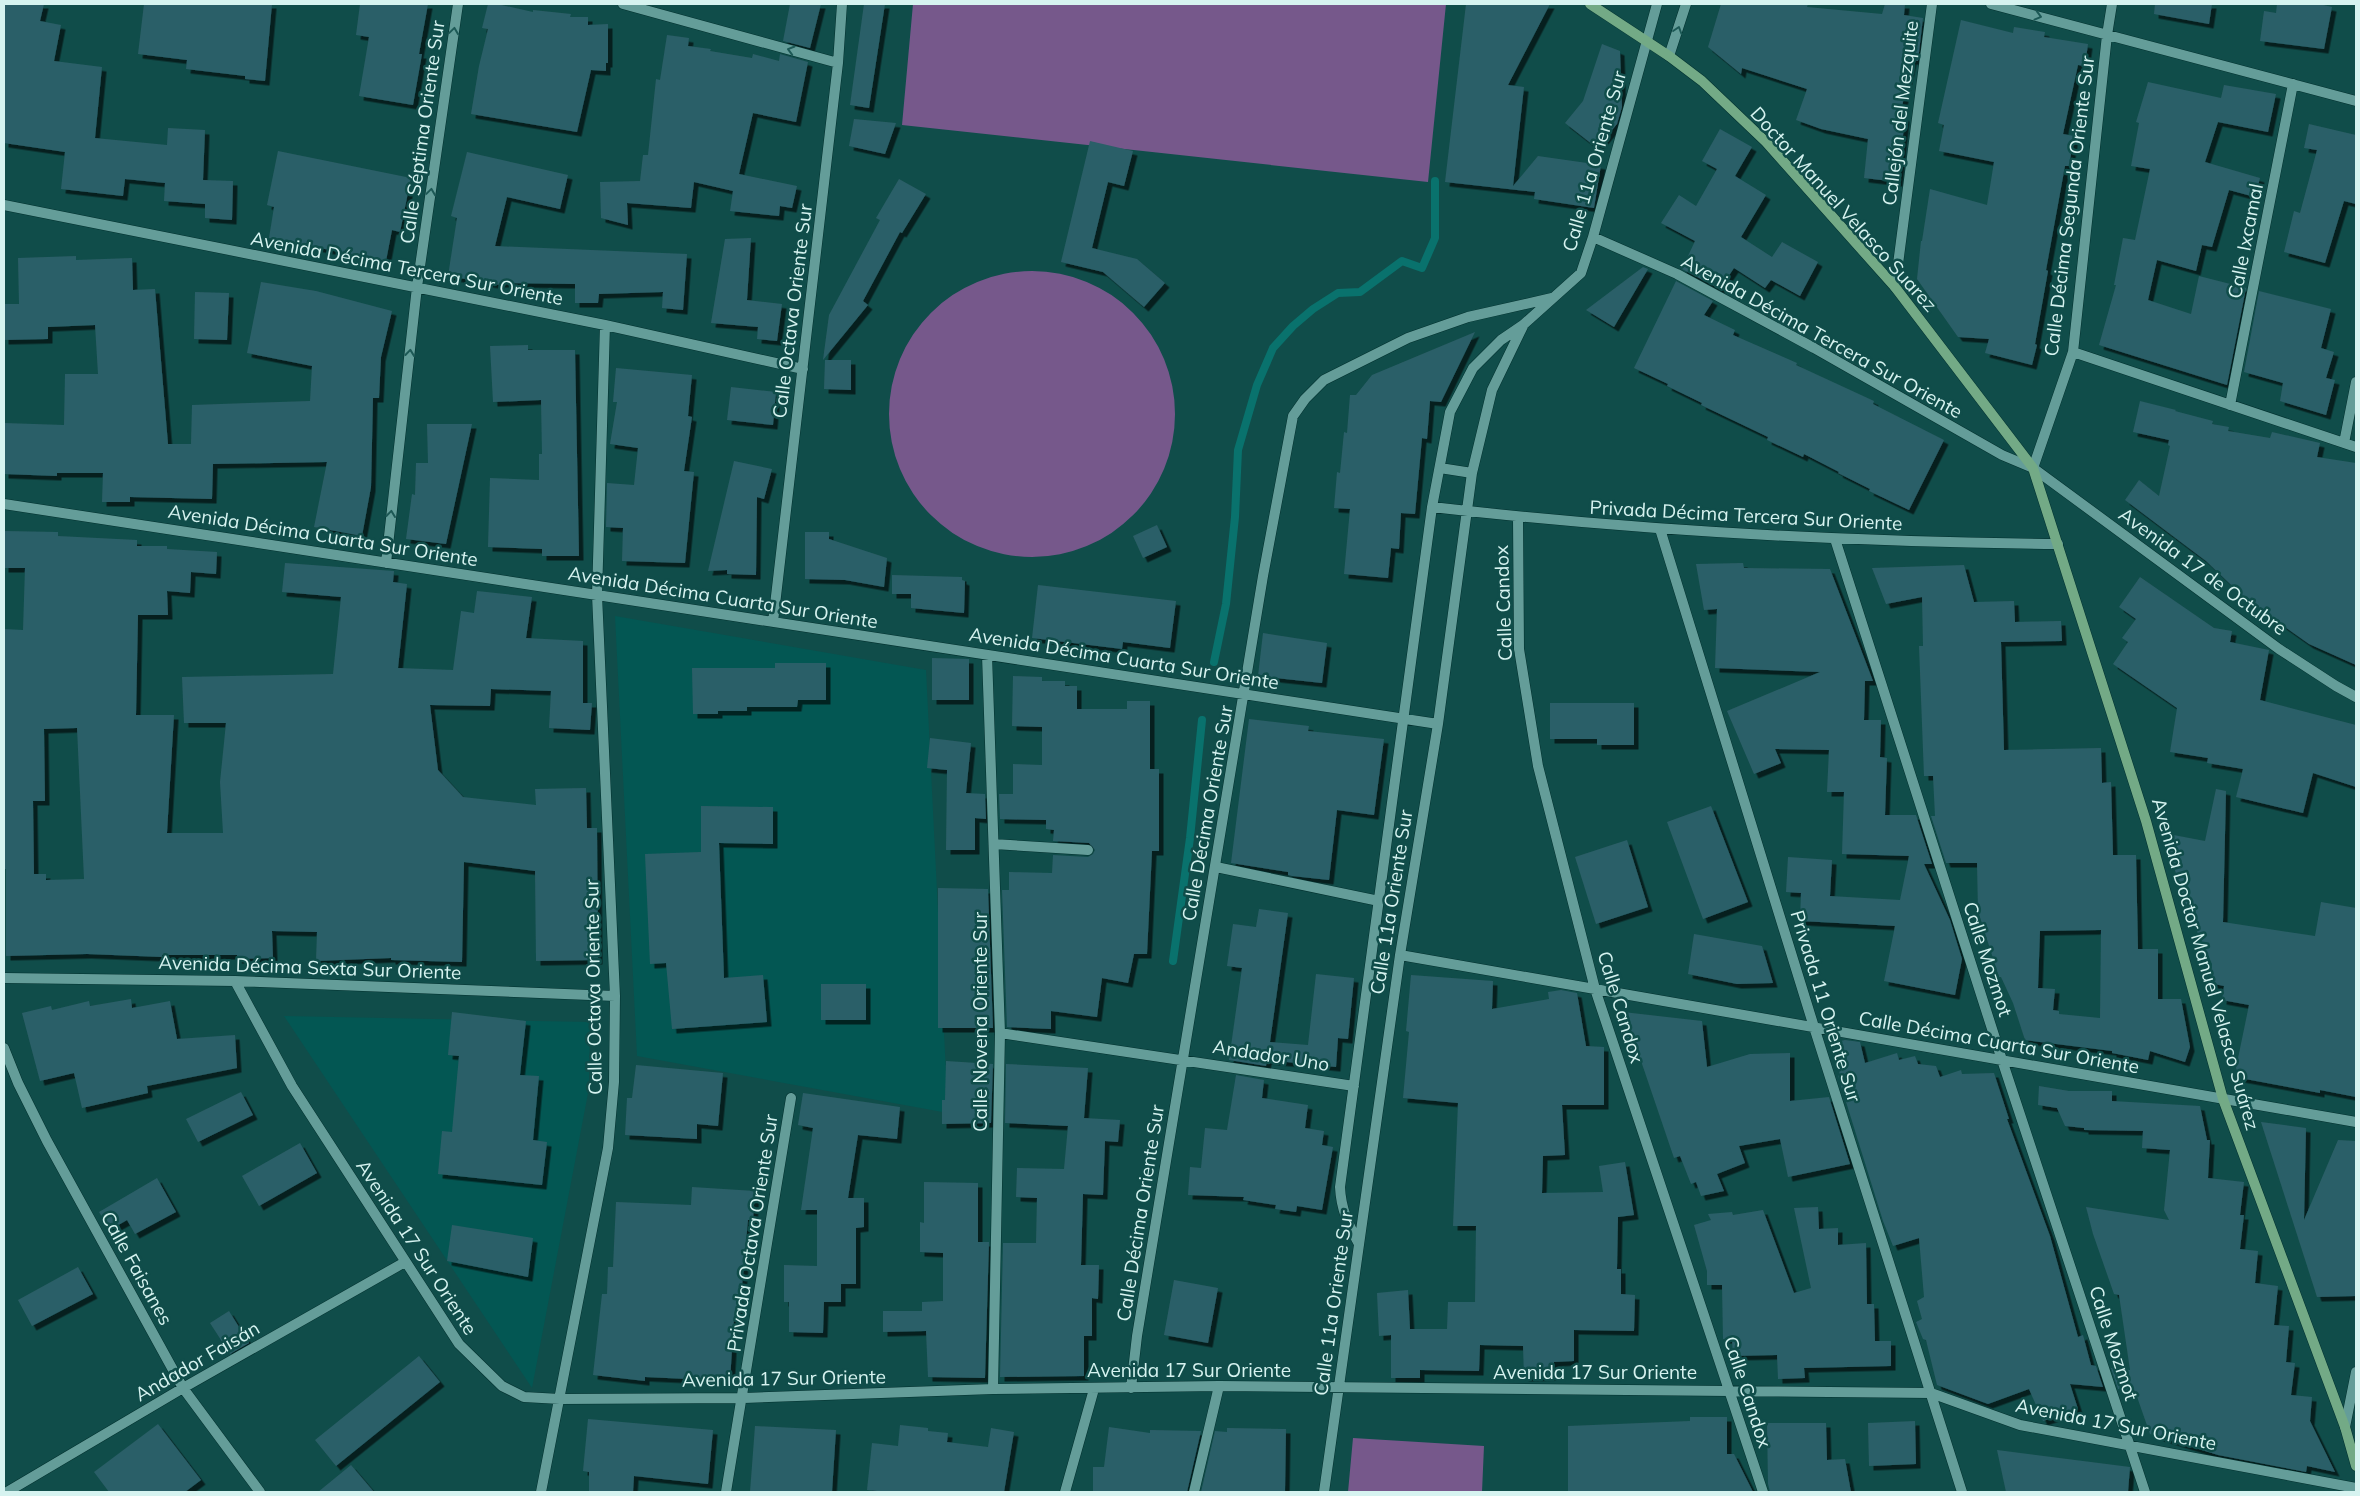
<svg xmlns="http://www.w3.org/2000/svg" width="2360" height="1496" font-family="Mulish,sans-serif">
<style>
.built{fill:#035753}
.green{fill:#76588b}
.lines{fill:none;stroke-linecap:round;stroke-linejoin:round}
.stream{stroke:#09726d;stroke-width:8}
.building{fill:#2c5e67;fill-rule:evenodd;filter:url(#shadow)}
.street-casing{stroke:#02312f;stroke-width:11}
.secondary-casing{stroke:#02312f;stroke-width:11}
.street{stroke:#649d99;stroke-width:10}
.secondary{stroke:#73aa86;stroke-width:10}
.oneway{stroke:#1d5956}
.labels{text-anchor:middle;dominant-baseline:central;stroke-width:5;stroke-linejoin:round;paint-order:stroke}
.street-label{font-size:19px;fill:#d6f3f0;stroke:#104d4a}
</style>
<defs>
<filter id="shadow"><feDropShadow dx="4.5" dy="4.5" stdDeviation="0" flood-color="#0009"/></filter>
</defs>
<rect width="100%" height="100%" fill="#104d4a"/>
<path class="built" d="M615,616L926,670L948,1113L637,1056Z
M284,1016L590,1022L589,1088L532,1388Z"/>
<path class="green" d="M913,4H1446L1428,182L902,125Z
M889 414a143 143 0 1 1 286 0a143 143 0 1 1-286 0Z
M1353,1438L1484,1446L1482,1492H1348Z"/>
<g class="lines">
<path class="stream" d="M1214,662L1226,604L1235,517L1238,450L1257,385L1273,348L1293,326L1313,309L1338,293L1360,292L1402,261L1422,268L1435,238V181
M1173,961L1190,838L1202,720"/>
</g>
<path class="building" d="M4,4H44L40,21L61,25L54,61L102,67L95,138L167,145L168,128L205,130L203,180L233,181L232,220L205,218V204L164,201L165,183L125,179L123,196L61,189L65,152L4,143Z
M144,4H272L265,81L245,79V76L186,69L187,60L138,54Z
M360,4H428L419,54H422L413,105L359,96L369,37L356,35Z
M488,4H497L533,12V10L571,14L570,17H588V25L608,24V63H606V71L591,70L577,132L471,114L479,66L488,29L482,28Z
M790,4H821L810,48L783,41Z
M864,4H885L869,108L850,105Z
M1466,4H1550L1508,85L1524,87L1513,186L1538,156L1601,165L1594,208L1534,199L1535,192L1445,182Z
M1721,4H1808L1807,7L1882,14L1885,4H1905L1904,15L1923,18L1918,61L1912,60L1900,116L1905,117L1898,182L1864,178L1868,139L1821,129L1796,120L1807,89L1742,68L1741,74L1708,47Z
M2155,4H2212L2209,24L2154,14Z
M2277,4H2319L2332,7L2324,49L2260,41L2264,11L2276,13Z
M1961,20L2013,33L2014,27L2045,32L2044,37L2088,44L2085,66L2078,65L2063,134L2074,136L2069,166H2065L2046,270L2048,271L2035,344L2037,345L2032,365L1985,353L1989,339L1958,337L1917,279L1921,241H1922L1930,189L1987,205L1994,162L1939,151L1944,125L1938,123Z
M667,35L689,38L688,46L711,49L710,51L752,58L753,54L779,61L780,54L808,62L796,122L753,113L739,174L797,186L792,208L780,206L779,216L730,211L733,191L694,182L691,208L627,203L628,225L601,218L600,182L640,181L643,155H648L656,79L660,80Z
M1602,44L1620,51L1622,107L1617,124L1597,148L1565,123L1583,101Z
M2148,82L2221,98L2224,85L2276,94L2268,132L2218,122L2205,162L2260,178L2255,197L2229,190L2212,247L2202,245L2196,271L2157,260L2148,300L2191,314L2199,276L2246,288L2227,385L2099,345L2116,285H2114L2123,238L2135,240L2150,169L2131,166L2139,123L2136,122Z
M854,119L896,123L885,154L849,146Z
M2309,124L2356,135V204L2344,201L2325,263L2284,252L2294,211L2300,213L2317,150L2304,148Z
M1720,129L1752,147L1735,176L1766,195L1741,237L1772,257L1782,242L1818,262L1800,296L1771,280L1765,288L1734,268L1720,289L1682,269L1695,241L1661,223L1679,195L1696,206L1717,169L1702,161Z
M1090,141L1133,151L1124,186L1108,182L1092,248L1137,259L1165,283L1144,307L1103,272L1061,262Z
M278,151L411,178L400,232L392,230L386,261L269,238L274,207L267,205Z
M467,152L568,175L560,209L507,197L495,246L687,254L683,310L662,308L663,292L599,294L598,303H575V284L500,283V285L448,276L457,218L451,216Z
M899,179L926,194L902,233L900,232L863,301L868,305L823,360L829,315L880,220L876,218Z
M751,238L747,300L782,304L777,341L757,339L758,327L711,323L725,239Z
M76,256V260L132,258L133,290L155,289L168,444H191L192,405L310,401L312,366L247,353L261,282L316,291L392,311L381,357L379,398H373L371,487L362,536L314,527L327,462L213,464L212,499L130,497V502H102L103,473H57V476L4,474V423L64,425L65,374H98L95,325L48,327V339L4,340V304H19L18,258Z
M1643,267L1648,269L1614,327L1586,310Z
M1676,281L1713,301L1704,315L1735,330L1733,335L1797,363L1796,365L1874,401L1873,404L1944,440L1909,510L1869,491L1870,489L1838,473L1839,472L1804,454L1803,457L1767,440L1768,437L1701,405L1702,403L1667,386L1668,384L1634,368Z
M2259,291L2331,309L2321,348L2334,352L2326,378L2335,380L2326,415L2280,401L2283,383L2244,372Z
M195,292L229,293L227,340L194,339Z
M1475,332L1441,402L1430,401L1427,439L1422,438L1415,514L1401,513L1399,549L1391,548L1388,578L1344,574L1350,509L1334,508L1337,472L1340,473L1344,432L1347,433L1350,395H1356L1372,375Z
M528,345V350H575L579,556H542V549L488,547L490,478L539,480V454H542L541,400L493,402L490,346Z
M825,360H851V390L824,389Z
M616,368L692,375L688,416L692,417L684,471L694,472L685,563L622,561L623,528L606,527L607,483L634,485L638,448L610,444L617,402H613Z
M731,387L776,392L773,425L727,420Z
M2140,401L2176,410L2175,411L2213,421L2212,424L2229,427L2228,431L2270,438L2272,432L2320,443L2317,457L2356,463V665L2309,644L2248,601L2206,561L2125,500L2139,480L2159,496L2170,446L2168,445L2169,440L2133,432Z
M427,424H472L446,544L406,539L412,494L415,495L416,463H428Z
M734,461L772,469L764,499L757,497L756,575L727,574V570L708,571Z
M1157,525L1167,547L1143,558L1133,536Z
M4,531L58,532V536L137,540V546H167V549L217,552L216,574L191,572L190,593L167,591L168,615H138L136,715H174L167,833H223L220,782L226,723H184L182,677L333,674L341,597L282,592L285,563L394,571L393,582L407,584L398,668L453,670L461,611L474,613L477,591L532,597L526,638L583,641V703H592L590,730L549,728L551,691L491,689L490,706L430,705L438,770L463,797L536,805L535,789L586,788L587,828H597L598,960L536,961L535,871L464,862L462,962L391,960V958L316,961L317,932L272,931L273,958L237,959V955H162V957L87,954L6,956V869H4V629L23,630L25,568H4ZM77,728L84,879L46,880V874H34L33,801H45L44,729Z
M805,532H829V539L887,558L884,587L845,580L805,579Z
M1743,563L1744,568L1830,569L1873,681H1865L1864,720H1881L1880,757L1887,758L1885,815H1916L1932,864H1924L1950,920L1962,959L1955,995L1884,981L1895,926L1800,921L1801,893L1786,892L1788,857L1832,860L1830,896L1900,900L1909,856L1842,854L1844,792H1827L1829,750L1775,749L1781,763L1754,774L1727,711L1820,672L1715,668L1717,609L1704,610L1696,564Z
M1964,565L1974,602L2014,601L2015,622L2061,621L2062,641L2001,642L2004,750L2101,748L2102,783L2111,782L2113,855H2136L2138,949H2158V999H2181L2190,1047L2185,1062L2150,1051L2148,1060L2112,1053V1051L2025,1040L2013,1003L2001,977H1999L1978,911L1977,863H1946L1931,816H1935L1933,776H1924L1919,646H1923L1922,597L1886,604L1872,568ZM2101,930L2100,1018L2059,1014V1011L2053,1010L2055,989L2038,988L2040,931Z
M892,575L962,577V580L965,581L964,613L911,608V594H892Z
M2140,577L2214,628L2232,631L2230,642L2269,650L2260,700L2356,725V787L2313,773L2303,813L2236,797L2243,769L2207,763L2208,758L2170,752L2177,708L2113,664L2128,642L2122,638L2136,619L2119,607Z
M1038,585L1176,601L1170,648L1123,642L1122,649L1032,638Z
M1263,633L1327,643L1322,683L1258,676Z
M932,658L969,659V700H932Z
M775,663H826V700H798L797,707H747V711H718V714H693L692,668H775Z
M1013,676L1042,677V681H1065V686H1077V709H1127V701H1150V769H1159V851H1152L1147,954H1134L1128,983L1102,978L1097,1017L1051,1011V1029L1007,1027L1002,890H1009V872L1052,873L1053,855L1088,857L1093,854L1095,850L1089,843L1053,841L1054,830L1046,829V820L1000,819L999,794H1013V764L1042,765V727L1012,726Z
M1550,703H1634V745H1597V739H1550Z
M1249,719L1309,726L1308,731L1384,739L1374,815L1337,810L1329,880L1292,876L1288,875V872L1231,863Z
M930,738L971,743L966,793L985,794L986,819L975,818V850H946L947,770L927,768Z
M2216,789L2226,791L2223,922L2315,936L2321,902L2356,908V1097L2320,1090V1093L2240,1078L2236,1068L2249,1005L2222,1000L2224,986L2209,983L2212,964L2189,914L2163,833L2205,841Z
M701,806L773,807V844L719,843L724,978L763,975L767,1022L672,1029L666,963L650,964L645,854L701,852Z
M1711,806L1748,902L1703,919L1667,822Z
M1627,840L1648,907L1596,924L1575,857Z
M938,888L988,889L993,1028H938Z
M1259,909L1288,913L1270,1042L1308,1045L1316,974L1354,978L1348,1039L1338,1038L1336,1067L1267,1060L1266,1066L1229,1060L1242,968L1227,966L1233,924L1256,927Z
M1694,934L1762,946L1773,983L1737,984L1688,974Z
M1411,975L1493,981L1492,1009L1549,999L1548,992L1561,990L1577,993L1586,1046L1604,1047V1105H1562L1565,1155L1543,1156L1542,1193L1603,1192L1599,1166L1625,1162L1634,1215L1618,1217L1617,1269H1621V1294L1635,1295L1634,1331L1574,1330V1361L1554,1362V1376L1524,1377L1523,1346L1480,1345L1479,1371L1420,1370V1378H1391V1335L1379,1336L1377,1293L1408,1290L1410,1329H1447L1448,1302H1475L1476,1226H1453L1458,1103L1403,1098L1409,1032L1406,1031Z
M821,984H866V1020H821Z
M131,999L132,1008L170,1001L177,1039L235,1035L237,1068L147,1086L148,1093L82,1108L74,1073L40,1081L22,1013L51,1006L52,1010L89,1001L90,1006Z
M452,1012L526,1021L520,1075L539,1076L533,1140L547,1142L542,1185L438,1174L442,1131L452,1132L459,1056L448,1055Z
M1623,1012L1702,1021L1707,1067L1750,1054L1790,1053V1101L1829,1097L1850,1164L1788,1177L1780,1139L1739,1146L1745,1163L1717,1174L1724,1191L1701,1196L1696,1182L1691,1184L1680,1156L1674,1158L1639,1055H1630Z
M1845,1040L1860,1042L1865,1063L1897,1053L1899,1060L1915,1056L1918,1064L1936,1066L1940,1077L1961,1070L1962,1074L1994,1073L2009,1119H2007L2050,1236L2078,1337L2083,1335L2091,1365L2096,1366L2103,1387L2070,1384L2078,1409L2043,1421L2029,1389L1988,1404L1937,1385L1926,1340L1923,1339L1916,1322L1922,1319L1917,1301L1924,1297L1919,1238L1893,1246L1883,1221L1838,1076L1840,1075L1832,1043Z
M946,1061L993,1064L991,1123L942,1124V1100H945Z
M1006,1064L1088,1068L1084,1118L1120,1120L1118,1142L1105,1141L1103,1195L1083,1194L1081,1265H1099L1098,1299L1092,1298V1336H1084V1376L1000,1377L1003,1243H1036L1037,1198L1016,1197L1017,1168L1064,1169L1068,1126L1005,1123Z
M636,1065L723,1073L718,1126L697,1124V1139L625,1135L627,1098H632Z
M1236,1075L1264,1080L1262,1098L1308,1105L1305,1128L1324,1131L1322,1145L1333,1147L1322,1210L1297,1206L1296,1212L1275,1209L1276,1205L1243,1200L1244,1197L1188,1195L1190,1167L1201,1168L1205,1128L1227,1130Z
M2039,1086L2069,1091H2112V1101L2200,1106L2207,1140H2210L2208,1178L2244,1182L2240,1215H2244L2240,1249L2258,1251L2255,1283L2278,1286L2274,1325L2289,1326L2286,1362L2295,1363L2291,1395L2312,1397L2310,1421L2335,1472L2307,1466L2306,1472L2218,1455L2150,1434L2135,1391L2118,1389L2111,1368L2130,1370L2119,1295L2114,1294L2093,1234L2086,1207L2169,1220L2164,1210L2170,1150L2142,1148L2143,1131L2084,1130V1128L2065,1126L2057,1108L2038,1105Z
M241,1092L253,1115L198,1142L186,1119Z
M803,1093L900,1107L897,1139L858,1135L848,1198H864V1227L856,1228V1284H841V1302H824L823,1333L789,1332V1302H784V1265L817,1266V1210H801L813,1128L798,1125Z
M2261,1122L2306,1128L2304,1220L2338,1140L2356,1141V1296L2317,1297Z
M300,1143L317,1173L259,1206L242,1176Z
M157,1178L176,1212L135,1234L127,1220L110,1230L99,1212Z
M924,1182L978,1183V1242H989L985,1378L928,1377L926,1331L883,1332V1311H922V1302L943,1301V1253L920,1252V1222L924,1223Z
M692,1187L755,1191L753,1220H748L742,1286H739L738,1318H734L730,1381L645,1377V1381L593,1375L602,1294H607L608,1267H613L616,1202L691,1205Z
M1818,1207L1819,1229L1838,1228V1245L1866,1243L1867,1304H1874L1875,1341H1891V1366L1804,1368L1805,1378L1778,1379L1777,1355L1733,1356L1732,1339H1723L1722,1285H1707V1271L1694,1225L1711,1220L1708,1214L1732,1212L1733,1215L1763,1210L1794,1293L1811,1288L1794,1208Z
M452,1225L533,1238L528,1277L447,1261Z
M78,1267L93,1294L32,1326L18,1300Z
M1174,1280L1218,1288L1208,1343L1164,1335Z
M229,1311L249,1343L230,1354L210,1323Z
M419,1356L440,1382L336,1466L315,1440Z
M1690,1417H1727V1454H1734L1753,1492H1568V1426L1690,1421Z
M588,1419L713,1430L708,1484L634,1476L633,1492H589V1472L583,1471Z
M1915,1421L1916,1464L1869,1466L1868,1423Z
M1767,1423H1826L1827,1460L1845,1459L1851,1492H1770L1768,1484Z
M158,1424L201,1480L185,1492H109L94,1472Z
M900,1425L928,1428V1431L948,1433L947,1442L988,1447L991,1428L1014,1432L1004,1492H887L867,1490L872,1443L898,1446Z
M755,1426L836,1430L832,1492H750Z
M1109,1427L1150,1433V1430L1201,1431L1187,1492H1093V1467H1104Z
M1227,1428L1286,1429L1285,1492H1201L1215,1431L1227,1432Z
M1997,1450L2130,1467L2128,1492H2006Z
M351,1465L374,1492H318Z"/>
<g class="lines">
<g class="street-casing">
<path id="street" d="M623,4L838,63
M1991,4L2356,101
M1669,56L1686,4
M4,205L605,325L803,369
M1593,237L1677,274L1814,348L2002,455L2033,468L2279,649L2336,686L2356,697
M1895,287L1932,4
M2073,352L2356,447
M2230,405L2293,84
M2344,443L2356,382
M1440,468L1472,473
M2033,468L2073,352L2107,35L2112,4
M4,504L1438,724
M1432,507C1639,531 1849,542 2058,544
M1518,518L1519,649L1538,766L1595,989L1763,1492
M1660,529L1814,1027L1962,1492
M1835,539L2002,1060L2145,1492
M386,563L417,287L458,4
M773,622L838,63L842,4
M987,655L1000,1033L993,1389
M994,844L1088,850
M1216,867L1379,901
M1400,955L2356,1122
M4,978L235,981L615,996
M235,981L292,1086L459,1344L502,1386L524,1397L560,1399L744,1398L993,1389L1219,1386L1931,1393L2020,1425L2356,1488
M1000,1033L1354,1086
M4,1048L18,1083L47,1141L183,1388L260,1492
M1359,1244C1348,1224 1341,1209 1340,1187L1432,507L1450,412L1473,368L1501,340L1523,325L1581,273L1593,237L1657,4
M1131,1388L1137,1336L1263,576L1293,416L1305,399L1324,380L1408,338L1468,317L1552,298
M2345,1427L2356,1372
M7,1492L183,1388L405,1262
M541,1492L608,1148L614,1082L615,996L597,595L605,325
M726,1492L791,1098
M1065,1492L1094,1389
M1194,1492L1219,1386
M1324,1492L1400,955L1438,724L1472,473L1492,390L1523,326"/>
</g>
<g class="secondary-casing">
<path id="secondary" d="M1590,4L1669,56L1702,81L1766,142L1895,287L2033,468L2146,821L2223,1099L2345,1427L2356,1466"/>
</g>
<use href="#street" class="street"/>
<use href="#secondary" class="secondary"/>
</g>
<defs><path id="oneway-chevron" d="M-2-3.5L2.5 0L-2 3.5" fill="none" stroke-width="1.6" stroke-linecap="round" stroke-linejoin="round" transform="scale(1.25)"/></defs>
<g class="oneway">
<use href="#oneway-chevron" transform="translate(2038 16) rotate(15)"/>
<use href="#oneway-chevron" transform="translate(1678 30) rotate(-72)"/>
<use href="#oneway-chevron" transform="translate(454 31) rotate(-82)"/>
<use href="#oneway-chevron" transform="translate(791 50) rotate(-164)"/>
<use href="#oneway-chevron" transform="translate(431 192) rotate(-82)"/>
<use href="#oneway-chevron" transform="translate(410 353) rotate(-84)"/>
<use href="#oneway-chevron" transform="translate(391 514) rotate(-83)"/>
</g>
<g class="labels">
<g class="street-label">
<text transform="translate(1900 113) rotate(-83)">Callejón del Mezquite</text>
<text transform="translate(422 132) rotate(-82)">Calle Séptima Oriente Sur</text>
<text transform="translate(1594 161) rotate(-74)">Calle 11a Oriente Sur</text>
<text transform="translate(2069 206) rotate(-83)">Calle Décima Segunda Oriente Sur</text>
<text transform="translate(1844 209) rotate(48)">Doctor Manuel Velasco Suarez</text>
<text transform="translate(2245 241) rotate(-79)">Calle Ixcamal</text>
<text transform="translate(407 268) rotate(11)">Avenida Décima Tercera Sur Oriente</text>
<text transform="translate(792 311) rotate(-83)">Calle Octava Oriente Sur</text>
<text transform="translate(1822 336) rotate(29)">Avenida Décima Tercera Sur Oriente</text>
<text transform="translate(1746 515) rotate(3)">Privada Décima Tercera Sur Oriente</text>
<text transform="translate(323 535) rotate(9)">Avenida Décima Cuarta Sur Oriente</text>
<text transform="translate(2203 571) rotate(36)">Avenida 17 de Octubre</text>
<text transform="translate(723 597) rotate(9)">Avenida Décima Cuarta Sur Oriente</text>
<text transform="translate(1503 603) rotate(-92)">Calle Candox</text>
<text transform="translate(1124 658) rotate(9)">Avenida Décima Cuarta Sur Oriente</text>
<text transform="translate(1207 813) rotate(-80)">Calle Décima Oriente Sur</text>
<text transform="translate(1391 902) rotate(-81)">Calle 11a Oriente Sur</text>
<text transform="translate(1988 959) rotate(72)">Calle Mozmot</text>
<text transform="translate(2206 964) rotate(74)">Avenida Doctor Manuel Velasco Suárez</text>
<text transform="translate(310 967) rotate(2)">Avenida Décima Sexta Sur Oriente</text>
<text transform="translate(593 987) rotate(-91)">Calle Octava Oriente Sur</text>
<text transform="translate(1826 1006) rotate(73)">Privada 11 Oriente Sur</text>
<text transform="translate(1621 1007) rotate(73)">Calle Candox</text>
<text transform="translate(980 1022) rotate(-90)">Calle Novena Oriente Sur</text>
<text transform="translate(1999 1042) rotate(10)">Calle Décima Cuarta Sur Oriente</text>
<text transform="translate(1271 1055) rotate(9)">Andador Uno</text>
<text transform="translate(1140 1213) rotate(-81)">Calle Décima Oriente Sur</text>
<text transform="translate(752 1233) rotate(-81)">Privada Octava Oriente Sur</text>
<text transform="translate(417 1247) rotate(57)">Avenida 17 Sur Oriente</text>
<text transform="translate(137 1268) rotate(61)">Calle Faisanes</text>
<text transform="translate(1333 1303) rotate(-82)">Calle 11a Oriente Sur</text>
<text transform="translate(2114 1343) rotate(72)">Calle Mozmot</text>
<text transform="translate(197 1361) rotate(-30)">Andador Faisán</text>
<text x="1189" y="1370">Avenida 17 Sur Oriente</text>
<text x="1595" y="1372">Avenida 17 Sur Oriente</text>
<text transform="translate(784 1378) rotate(-1)">Avenida 17 Sur Oriente</text>
<text transform="translate(1748 1392) rotate(72)">Calle Candox</text>
<text transform="translate(2116 1424) rotate(11)">Avenida 17 Sur Oriente</text>
</g>
</g>
<rect width="2360" height="1496" fill="none" stroke="#d6f3f0" stroke-width="10"/>
</svg>
